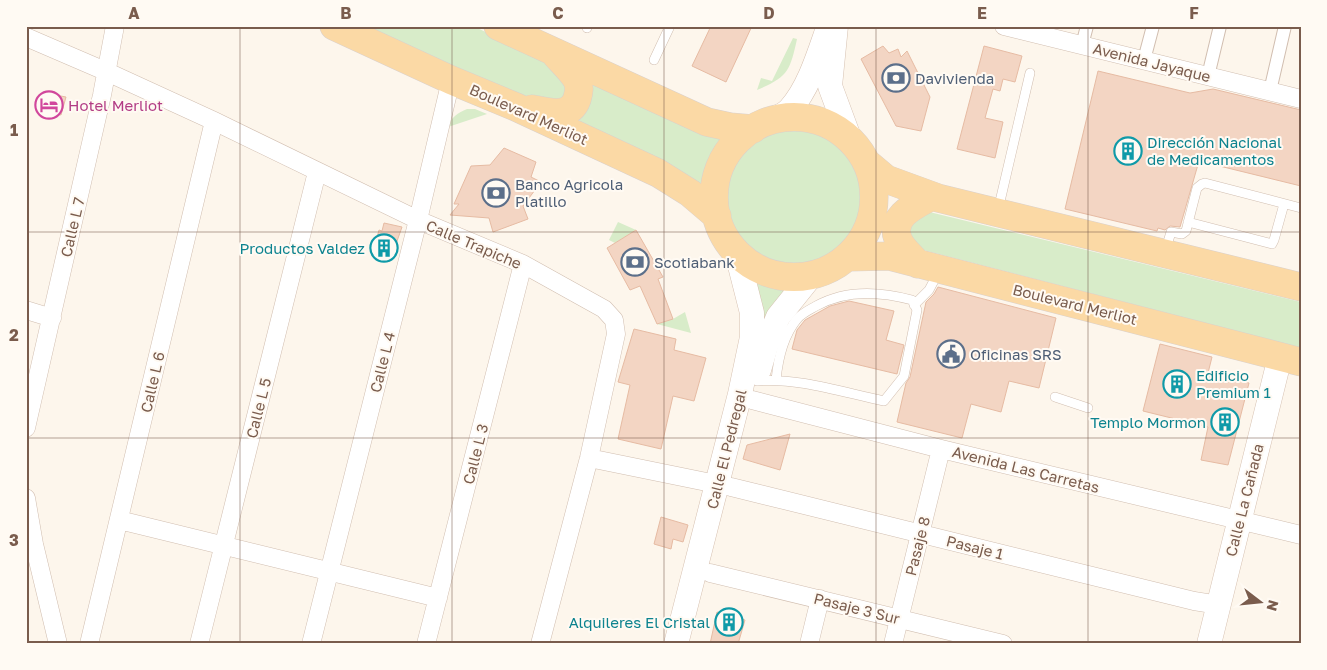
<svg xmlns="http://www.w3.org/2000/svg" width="1327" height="670" font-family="'Golos Text',sans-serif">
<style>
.green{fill:#d8ecc9}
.building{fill:#f3d5c3;stroke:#e6bba3}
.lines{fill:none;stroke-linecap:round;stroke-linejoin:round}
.service-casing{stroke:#d1beb0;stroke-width:10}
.pedestrian-casing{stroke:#d1beb0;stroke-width:14}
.minor-casing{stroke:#d1beb0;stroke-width:19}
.secondary-casing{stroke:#d6c0b0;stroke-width:25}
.primary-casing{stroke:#dad1cd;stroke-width:29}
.service{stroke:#fff;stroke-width:9}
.pedestrian{stroke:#fff;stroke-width:12}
.minor{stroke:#fff;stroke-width:18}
.secondary{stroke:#fff;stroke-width:24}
.primary{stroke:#fbd9a5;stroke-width:28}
.grid{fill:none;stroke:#7a5c4d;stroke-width:1;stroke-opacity:0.55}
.labels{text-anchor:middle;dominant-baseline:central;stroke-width:4;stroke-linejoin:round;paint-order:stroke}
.street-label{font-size:15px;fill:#7a5c4d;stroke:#fffaf3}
.service-label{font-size:15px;fill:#4e5e75;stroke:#fffaf3;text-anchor:start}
.hotel-label{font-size:15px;fill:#b23c85;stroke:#fffaf3;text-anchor:start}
.culture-label{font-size:15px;fill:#0d838f;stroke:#fffaf3;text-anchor:end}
.neatline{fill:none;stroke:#7a5c4d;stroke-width:2}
.grid-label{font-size:16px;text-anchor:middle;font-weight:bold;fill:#7a5c4d}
</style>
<rect width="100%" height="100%" fill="#fdf6ec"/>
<path class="green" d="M361,26H473L564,69L577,85L554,111Z
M793,38L797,39C790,71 788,77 757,90L761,78L772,81Z
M593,82L731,134L712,162L710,202L580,127L579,117Z
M467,109H475L487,114L448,127C451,117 458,113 467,109Z
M727 197a67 67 0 1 1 134 0a67 67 0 1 1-134 0Z
M913,208L1301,302V348L904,245Z
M618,222L636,230L615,243L609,240Z
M749,281L790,288L765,317L756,339Z
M685,312L691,333L657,324L673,319Z"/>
<path class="building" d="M711,26H752L726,82L692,66Z
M883,46L889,53L898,49L901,57L907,51L930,97L921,131L896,126L861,59Z
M984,46L1022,56L1015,82L1003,79L1000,91L993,89L985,118L1003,122L995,158L957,149Z
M1098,71L1190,93L1213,89L1301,110V186L1199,161L1180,227L1170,226L1165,230L1158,228L1157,231L1065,209Z
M45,93L66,97L61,115L39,110Z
M504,148L536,162L531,177L541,182L523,206L528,219L493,232L489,218L450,215L459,204H454L471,166L490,165Z
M384,223L402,227L390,261L372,256L379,230L382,231Z
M636,230L663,277L658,279L673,319L657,324L640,286L630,290L607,248Z
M938,287L1056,318L1039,388L1009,381L1001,412L971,404L962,438L897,422L906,383L910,377L926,302L934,294Z
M849,301L894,311L886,340L904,345L897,374L792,349L797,330L805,320L830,306Z
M634,329L676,339L674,350L706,358L694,401L673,396L661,449L618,439L630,385L618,382Z
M1160,344L1212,357L1208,373L1249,383L1228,465L1201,460L1208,427L1143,411Z
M790,434L780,470L743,459L747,445Z
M661,517L688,525L683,542L673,539L671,549L654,544Z
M717,612L745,620L738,644H710Z"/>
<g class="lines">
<g class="service-casing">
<path id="service" d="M587,28L588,26
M654,60L670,26
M998,210L1030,73
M1188,222L1272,244L1274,240L1284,204
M1165,252L1171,232L1182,234L1186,231L1197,188L1202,184L1205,183L1301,208
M914,305L929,290L939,271
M757,381C796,377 845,393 884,401L904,376L917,310L912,300C879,291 846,289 816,306C809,310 802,313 797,319C783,336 778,359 776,380
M1055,397L1088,408"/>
</g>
<g class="pedestrian-casing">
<path id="pedestrian" d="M1082,45L1087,26
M1144,60L1153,26
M1208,76L1220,26
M1270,91L1285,26"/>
</g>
<g class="minor-casing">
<path id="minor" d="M1004,26L1301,99
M26,37L105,71L214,121L418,220L523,264L604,309L614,320L616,334L589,458L540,644
M26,310L52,318
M752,400L941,449L1301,535
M26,428L102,95L115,26
M589,458L731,487L1194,601L1219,605
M26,498L34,544L58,644
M119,520L438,598
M710,573L1003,644
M89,644L214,121
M199,644L317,172
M311,644L418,220L451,80
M426,644L523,264
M809,644L820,599
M893,644L941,449"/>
</g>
<g class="secondary-casing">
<path id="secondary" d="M836,26L830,86L850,140
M769,121C776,118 785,115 790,109C808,89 818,57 827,31
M759,370L766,346L778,317L811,276
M676,644L740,394L752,337V313L737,254
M1209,644L1280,357"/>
</g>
<g class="primary-casing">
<path id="primary" d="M334,26L451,80L516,107L658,173L690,193L717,216
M498,26L707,122L730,127L753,129
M532,109C548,112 570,119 577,99C579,92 580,87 577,80C572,71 563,63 556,55
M714 197a80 80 0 1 1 160 0a80 80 0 1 1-160 0Z
M867,163L886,179L938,198L1301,287
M848,257L889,256L1301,362
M918,264C912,257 901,248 898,239C889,216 916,205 932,196"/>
</g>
<use href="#service" class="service"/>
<use href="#pedestrian" class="pedestrian"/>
<use href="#minor" class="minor"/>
<use href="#secondary" class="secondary"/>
<use href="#primary" class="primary"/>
</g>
<path class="grid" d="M240,26V644M452,26V644M664,26V644M876,26V644M1088,26V644M26,232H1301M26,438H1301"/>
<defs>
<g id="bank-ring" transform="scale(1.4375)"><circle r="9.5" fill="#fffaf3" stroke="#5c6f8a" stroke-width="1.5"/><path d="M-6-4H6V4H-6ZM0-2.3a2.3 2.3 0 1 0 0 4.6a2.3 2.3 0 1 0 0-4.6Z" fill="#5c6f8a"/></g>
<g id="hotel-ring" transform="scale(1.4375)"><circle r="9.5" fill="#fffaf3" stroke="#d1479c" stroke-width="1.5"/><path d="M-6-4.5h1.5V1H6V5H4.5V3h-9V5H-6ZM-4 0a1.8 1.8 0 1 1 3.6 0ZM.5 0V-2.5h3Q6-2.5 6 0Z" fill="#d1479c"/></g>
<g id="building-ring" transform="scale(1.4375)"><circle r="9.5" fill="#fffaf3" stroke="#0f9aa8" stroke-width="1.5"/><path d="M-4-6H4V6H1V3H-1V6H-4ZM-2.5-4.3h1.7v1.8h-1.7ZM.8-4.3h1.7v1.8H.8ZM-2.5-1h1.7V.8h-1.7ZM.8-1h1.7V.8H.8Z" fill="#0f9aa8"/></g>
<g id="civic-ring" transform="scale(1.4375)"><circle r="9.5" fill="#fffaf3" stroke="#5c6f8a" stroke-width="1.5"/><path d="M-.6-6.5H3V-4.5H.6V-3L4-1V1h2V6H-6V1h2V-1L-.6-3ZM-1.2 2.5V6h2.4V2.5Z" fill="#5c6f8a"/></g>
</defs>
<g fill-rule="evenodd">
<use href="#bank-ring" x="896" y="78"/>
<use href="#hotel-ring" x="49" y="105"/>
<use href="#building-ring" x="1128" y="151"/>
<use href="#bank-ring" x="496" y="193"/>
<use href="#building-ring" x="384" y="248"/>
<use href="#bank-ring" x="635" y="262"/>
<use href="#civic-ring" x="951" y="354"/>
<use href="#building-ring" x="1177" y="384"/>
<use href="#building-ring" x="1225" y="422"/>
<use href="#building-ring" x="729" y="622"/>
</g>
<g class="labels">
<g class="street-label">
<text transform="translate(1152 62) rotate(14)">Avenida Jayaque</text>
<text transform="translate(529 114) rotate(24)">Boulevard Merliot</text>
<text transform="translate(72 227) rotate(-77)">Calle L 7</text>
<text transform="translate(474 244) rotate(23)">Calle Trapiche</text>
<text transform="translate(1075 304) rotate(14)">Boulevard Merliot</text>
<text transform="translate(382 362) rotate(-76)">Calle L 4</text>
<text transform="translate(152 382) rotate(-77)">Calle L 6</text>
<text transform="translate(258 408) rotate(-76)">Calle L 5</text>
<text transform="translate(726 449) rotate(-76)">Calle El Pedregal</text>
<text transform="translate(475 454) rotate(-76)">Calle L 3</text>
<text transform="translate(1026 469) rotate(14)">Avenida Las Carretas</text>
<text transform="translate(1244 500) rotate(-76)">Calle La Cañada</text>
<text transform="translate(917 546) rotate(-76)">Pasaje 8</text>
<text transform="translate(975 547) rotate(14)">Pasaje 1</text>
<text transform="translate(857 608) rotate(14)">Pasaje 3 Sur</text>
</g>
<g class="service-label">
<text x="915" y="78">Davivienda</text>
<text x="515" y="184">Banco Agricola<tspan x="515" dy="17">Platillo</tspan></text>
<text x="654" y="262">Scotiabank</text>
<text x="970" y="354">Oficinas SRS</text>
</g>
<g class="hotel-label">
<text x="68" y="105">Hotel Merliot</text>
</g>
<g class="culture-label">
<text x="1147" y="142" text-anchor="start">Dirección Nacional<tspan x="1147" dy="17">de Medicamentos</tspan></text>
<text x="365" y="248">Productos Valdez</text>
<text x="1196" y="375" text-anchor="start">Edificio<tspan x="1196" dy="17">Premium 1</tspan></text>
<text x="1206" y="422">Templo Mormon</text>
<text x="710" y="622">Alquileres El Cristal</text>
</g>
</g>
<rect width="1327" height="670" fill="none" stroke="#fffaf3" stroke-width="55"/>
<g transform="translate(1260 602) rotate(106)" stroke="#fffaf3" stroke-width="4" paint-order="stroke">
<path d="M0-4L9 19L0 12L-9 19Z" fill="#7a5c4d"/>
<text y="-8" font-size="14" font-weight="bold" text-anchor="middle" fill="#7a5c4d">N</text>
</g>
<rect x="28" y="28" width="1272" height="614" class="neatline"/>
<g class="grid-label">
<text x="134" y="19">A</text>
<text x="346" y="19">B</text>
<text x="558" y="19">C</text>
<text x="769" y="19">D</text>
<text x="982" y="19">E</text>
<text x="1194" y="19">F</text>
<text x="14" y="136">1</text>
<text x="14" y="341">2</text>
<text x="14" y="546">3</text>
</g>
</svg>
